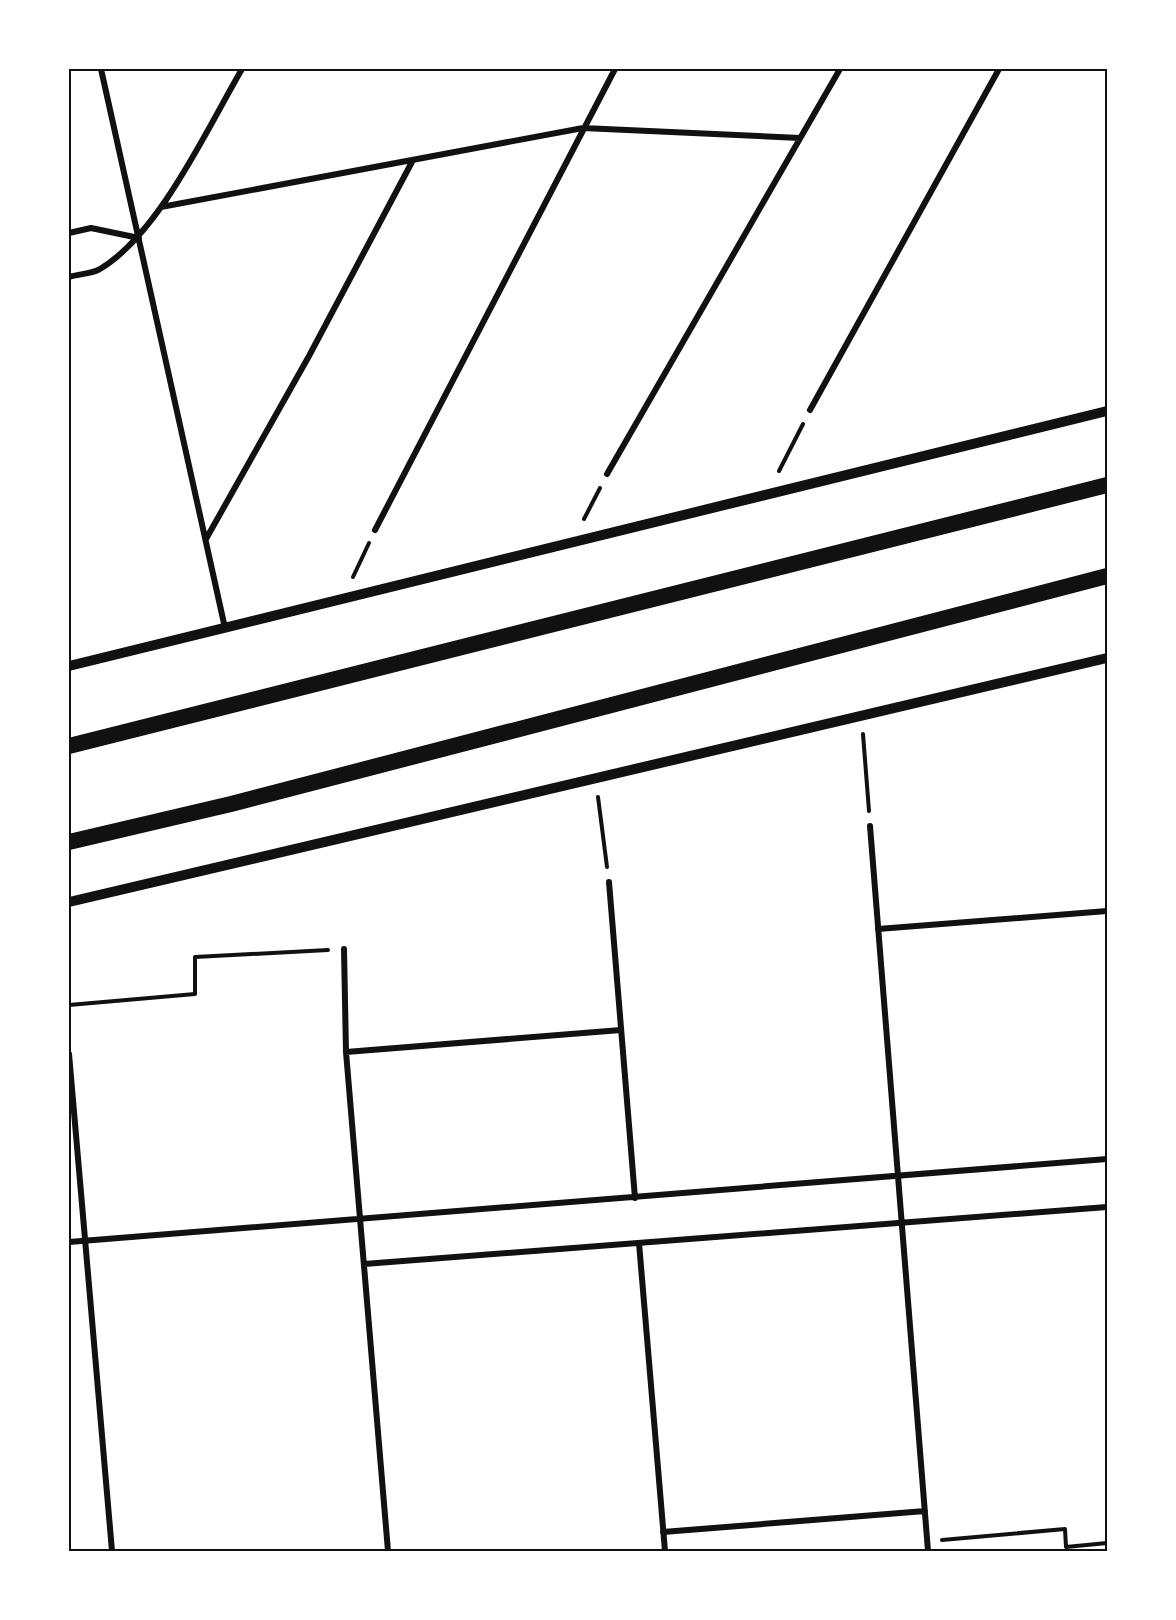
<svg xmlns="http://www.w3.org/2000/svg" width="1176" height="1620" font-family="'Crimson Pro',serif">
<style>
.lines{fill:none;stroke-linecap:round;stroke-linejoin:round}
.path{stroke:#111;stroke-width:4}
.minor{stroke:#111;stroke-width:6}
.tertiary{stroke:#111;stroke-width:10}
.trunk{stroke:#111;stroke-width:16}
.neatline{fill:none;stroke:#111;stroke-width:2}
</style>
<rect width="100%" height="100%" fill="#fff"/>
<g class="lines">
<path class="path" d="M779,471L803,424
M584,519L600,488
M353,577L369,543
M863,734L869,811
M598,797L607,867
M69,1005L195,994V957L328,950
M942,1540L1065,1529L1066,1547L1107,1543"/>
<path class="minor" d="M101,69L225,628
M161,207L583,128L800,138
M69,233L91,228L139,238
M69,277C78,274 92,274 100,269C159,234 207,129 242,69
M810,410L999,69
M607,474L840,69
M375,530L615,69
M206,539L309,356L413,160
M870,826L928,1551
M609,882L635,1198
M878,929L1107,911
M344,949L346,1052L388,1551
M346,1052L621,1030
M69,1054L112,1551
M69,1242L1107,1159
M639,1243L665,1551
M364,1264L1107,1207
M663,1532L925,1511"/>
<path class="tertiary" d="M69,666L1107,411
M69,902L1107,658"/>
<path class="trunk" d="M69,746L1107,485
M69,842L231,804L1107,576"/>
</g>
<rect width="1176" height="1620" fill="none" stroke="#ffffff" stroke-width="141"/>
<rect x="70" y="70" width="1036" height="1480" class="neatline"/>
</svg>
